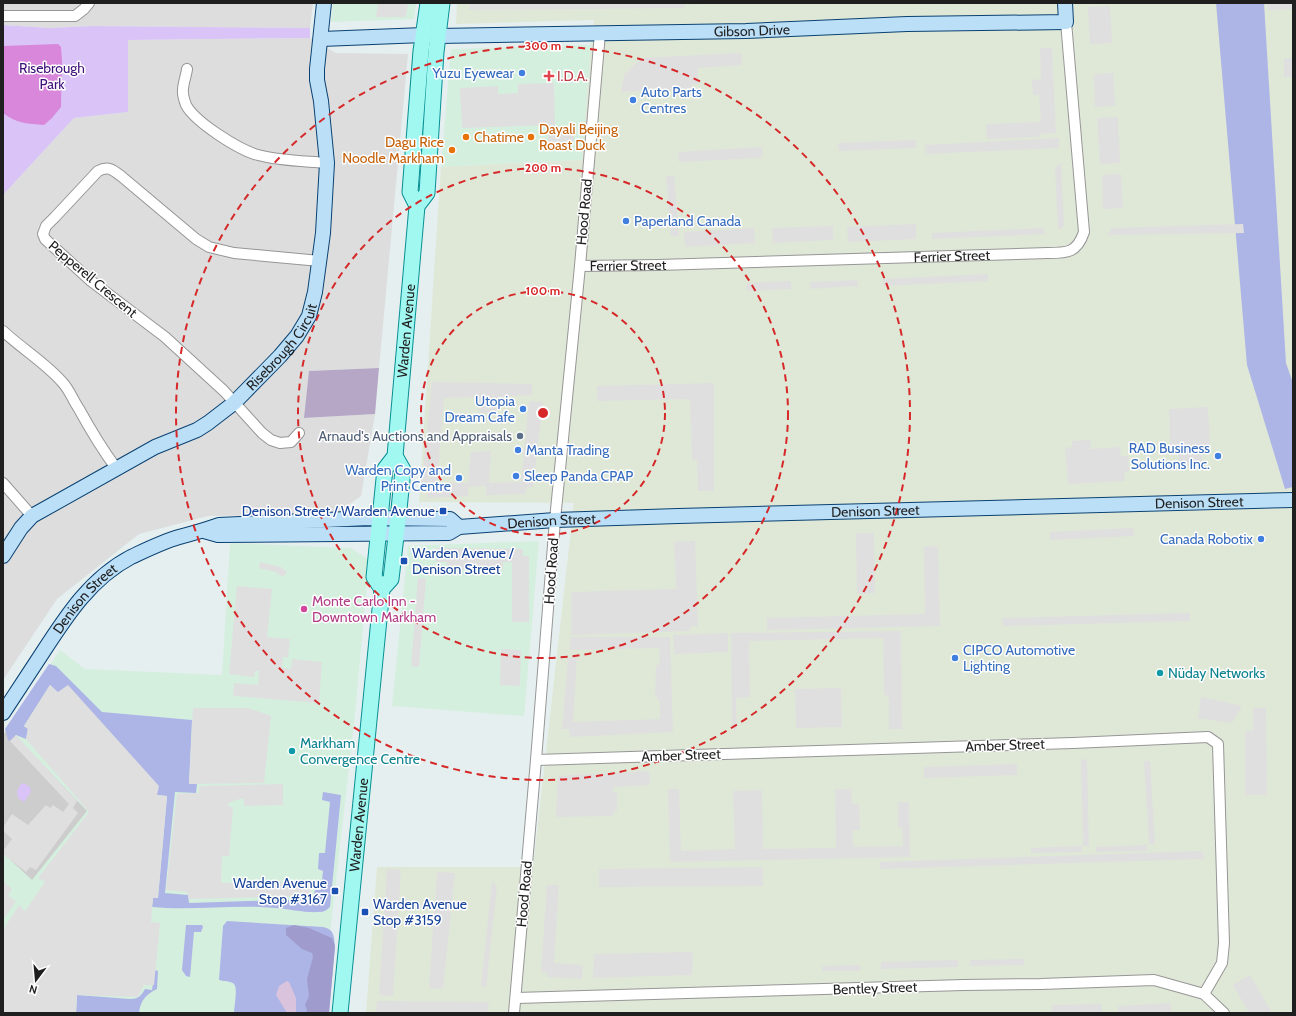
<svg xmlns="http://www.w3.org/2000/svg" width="1296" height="1016" font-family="Cabin,sans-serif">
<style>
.residential{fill:#dcdddc}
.commercial{fill:#d5efdf}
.industrial{fill:#dfe8d7}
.religious{fill:#cdcdcd}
.grass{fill:#adb5e7}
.forest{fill:#9f9ccd}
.wetland{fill:#dac3dc}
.cemetery{fill:#b7a7c7}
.park{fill:#dac4f7}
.pitch{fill:#d887db}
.parking{fill:#dfdfdf}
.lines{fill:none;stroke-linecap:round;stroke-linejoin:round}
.street-casing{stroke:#969696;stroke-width:12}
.secondary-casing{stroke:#0a4172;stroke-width:16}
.primary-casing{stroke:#078f93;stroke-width:17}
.street{stroke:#fff;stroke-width:10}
.secondary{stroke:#bbdff7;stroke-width:14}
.primary{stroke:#a1f8f1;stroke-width:15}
.ring{fill:none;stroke:#d62828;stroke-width:2;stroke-dasharray:7 5}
.shop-dot{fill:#3f7fe0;stroke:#fff;stroke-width:1.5}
.health-dot{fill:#e0444e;stroke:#fff;stroke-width:1.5}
.food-dot{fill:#e8710a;stroke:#fff;stroke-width:1.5}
.service-dot{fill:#5c6f8a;stroke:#fff;stroke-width:1.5}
.transit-dot{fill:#1a4fb4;stroke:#fff;stroke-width:1.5}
.hotel-dot{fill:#d1479c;stroke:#fff;stroke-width:1.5}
.culture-dot{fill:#0f9aa8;stroke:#fff;stroke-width:1.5}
.labels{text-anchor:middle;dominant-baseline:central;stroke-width:3;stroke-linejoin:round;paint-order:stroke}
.street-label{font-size:14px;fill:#1f1f1f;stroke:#fff}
.park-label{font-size:14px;fill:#3e1079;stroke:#fff}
.shop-label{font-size:14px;fill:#366cbe;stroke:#fff;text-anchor:end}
.health-label{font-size:14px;fill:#be3a42;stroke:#fff;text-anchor:start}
.food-label{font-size:14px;fill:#c56008;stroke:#fff;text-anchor:start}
.service-label{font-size:14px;fill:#4e5e75;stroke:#fff;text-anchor:end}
.transit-label{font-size:14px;fill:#164399;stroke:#fff;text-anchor:end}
.hotel-label{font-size:14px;fill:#b23c85;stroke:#fff;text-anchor:start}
.culture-label{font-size:14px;fill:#0d838f;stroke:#fff;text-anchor:start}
.centre{fill:#d62828;stroke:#fff;stroke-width:2}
.ring-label{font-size:12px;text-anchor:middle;font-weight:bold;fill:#d62828;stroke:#fff;stroke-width:3;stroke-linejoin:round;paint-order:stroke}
</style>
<rect width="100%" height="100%" fill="#e5efef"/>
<path class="residential" d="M3,3H313L310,28L92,26L50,28L3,25Z
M310,38L336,53L408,54L379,368L309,371L305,418L375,414L361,496L336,514L208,516L139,534L57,599L3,680V195L74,118L128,112V40Z"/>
<path class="commercial" d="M333,3H416L414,19L331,22Z
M591,45L582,160L441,167L451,49Z
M539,541L524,716L392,706L408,546Z
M230,543L351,548L369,560L355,714L321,1013H3V853L8,728L60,650L85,669L222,675Z"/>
<path class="industrial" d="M457,3H1293V1013H366L377,867H533L574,503L419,502L441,167L582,160L591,45L594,20L456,24Z"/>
<path class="religious" d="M8,728L87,811L32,880L3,853V735Z"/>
<path class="grass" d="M1216,3H1264L1286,363L1293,383V487L1285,489L1247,365Z
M49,664L56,666L102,712L192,720L189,784H197L196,793L175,792L165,893L188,895L189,903L313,899L315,890H321L323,871L318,869L319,853H325L330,802L322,800L323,792L341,795L330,907C327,910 324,912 319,912C306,913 289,909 276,908C235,904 193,911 152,907L153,897H158L167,796L156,795L50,685L24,726L28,729L26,739L16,735L10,741L8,740L5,729Z
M227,921L323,927C334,929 334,936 335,946L329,1013H234C234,1007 238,988 234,984C231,981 223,981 219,980L223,926Z
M186,925H202L203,927L201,932H194L190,977L186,976L182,970Z
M155,970L158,971L157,989C146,994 140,1001 139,1013H76L77,995L130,999C138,999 141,996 145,989L152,990Z"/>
<path class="forest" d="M294,925L309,928L332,938L335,946L329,1013H306L307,1010L305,1005L309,996L307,979L313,957L312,953L302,949L286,935V928Z"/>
<path class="wetland" d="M287,981L289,982L296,998V1013H287L276,995L279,986Z"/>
<path class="cemetery" d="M379,368L375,414L304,418L309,371Z"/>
<path class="park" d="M3,25L50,28L92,26L310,28V38L128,40V112L74,118L3,195Z
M24,783L30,787L31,792L24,802L18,798L17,791L20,785Z"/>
<path class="pitch" d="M58,44L61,47L62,60L61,107L52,118L44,125C29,124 15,123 3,113V46Z"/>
<path class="parking" d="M378,3H408L406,17H376Z
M470,3H700V5L685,4V8L469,10Z
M1267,3H1293V9L1268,10Z
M1110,6L1112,43L1090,44L1088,7Z
M1040,48H1052L1056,133L1039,134V137L987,139L986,124L1041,122L1039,95H1033L1032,80L1041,79Z
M741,53L742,65L698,68V84H692V89L621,92L624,75L642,58Z
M1293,58V77H1284V59Z
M1113,73L1115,106L1095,107L1094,74Z
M554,83L555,128L573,127L574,141L557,142L556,146L549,147L548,131H553L552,125L462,128L460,88L498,86V94L518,93V84Z
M1118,117L1120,163L1100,164L1097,118Z
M1059,138V148L926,154L925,145Z
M916,140V148L839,151L838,143Z
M762,147V158L679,162L678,152Z
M1061,163L1064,226L1058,230L1055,168Z
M1121,174L1123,208L1103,209L1102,175Z
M674,175L679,236H671L666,176Z
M916,224V239L848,242L847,227Z
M1243,224L1244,233L1107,235L1112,228Z
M833,226V240L773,243L772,228Z
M754,228L755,243L685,247L684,232Z
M1044,228L1045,234L932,239V233Z
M988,274V281L883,286V279Z
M857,280L858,286L811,289L810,282Z
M791,281V289L747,291V283Z
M432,382L532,384V395L497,397L496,413H479L478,397L444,398L437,483H468L471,452L491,451L489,483L521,482L529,401L543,402L533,487H527L525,494L486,495V486L468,487V496L428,498V491H421Z
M714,383V491H698L697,460L692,461L690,399L597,401V386Z
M1208,407L1210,445L1202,446V465L1179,466L1178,446H1170L1169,409Z
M1090,440L1091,449L1120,447L1121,456H1128L1129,471L1124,472L1125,481L1068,484L1065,448L1072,447V441Z
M1133,528L1134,536L1050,540V532Z
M856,533H874L875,593L857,594Z
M695,541L698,626L690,627V631L571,635V592L676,589L674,542Z
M938,546L940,626L767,630V618L925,614L924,547Z
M436,548L523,549V556H529V622H512V562H503V570L447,569V562H436Z
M260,562L281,567L287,572L283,577L276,572L259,568Z
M418,578L426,579L419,667L411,666Z
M237,586L272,589L267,637L290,639L288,657H283L282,668L291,669L292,659L322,662L319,703L233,696L234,683L258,685L259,671H255L254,677L229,674Z
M1190,613V621L1003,626L1002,618Z
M901,631L902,729H889V699L884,693L883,638L749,641L750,697L736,698L737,730L732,729L731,633Z
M728,633V652L674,654L673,635Z
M570,637H670L673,732L570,737L569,729H562L568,658L577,657L573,722L660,719V701L655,695L656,667L660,661L659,648L570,650Z
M501,649L521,650L520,686L500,685Z
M50,685L58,692L68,685L159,786L157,795L167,796L158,898H153L151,922L160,923L154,985H144L138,997L77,995L76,1013H3V930L19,905L25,911L45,882L38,878L89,812L26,739L28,729L24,726Z
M841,688L842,727L796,728L795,689Z
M1201,697L1242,706L1232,723L1198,718Z
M193,708H248L271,716L264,783L189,784Z
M1253,708H1266L1267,795H1245V731H1253Z
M16,735L77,801L73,808L78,813L36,870L30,867L26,872L3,854V851L12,839L3,831V827L12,814L28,825L46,805L50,808L53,805L63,812L69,804L10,741Z
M1087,759L1089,846H1083L1081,760Z
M1144,761H1150L1155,844H1149Z
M1017,764V775L924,778V767Z
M649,771L650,785L613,787V792H617V811H613V816L556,817L558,776Z
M283,784V805L244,806V798L233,801L228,804L229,807H233L229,856H222L221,883L312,881L311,896L189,899L187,892L166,890L177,794L199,793V786Z
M668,789H679L681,851L735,849L733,791L762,790L763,849L836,848L835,789H851L852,804H859L860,830H853V847L903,846L902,827H898V802H909L910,857L670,862Z
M1147,845V851L1096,852V847Z
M1082,846V852L1031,853V848Z
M1203,851L1204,859L880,869V862Z
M763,867V886L599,887V869Z
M387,869L401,870L393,996L379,995Z
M437,872L455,873L443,989L429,988Z
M3,881L12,889L8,896L16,901L3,920Z
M492,881L497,886L486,988L481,986Z
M547,885H559L554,963L583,965L582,979L547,977V973L541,972Z
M693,952L692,975L593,978L594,954Z
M1024,959V965L970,966V960Z
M958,960V967L881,969V962Z
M860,965V971H822V966Z
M1250,975L1272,1013H1249L1233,985Z
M377,1001L489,1002L487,1013H376Z
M1171,1003V1013H1118V1006Z
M1101,1004L1102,1013H1052V1005Z"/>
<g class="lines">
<g class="street-casing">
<g id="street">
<path d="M3,16H75L84,9L89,3"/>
<path d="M187,69C186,77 182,86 183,93C183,97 185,102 186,105C195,122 239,150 258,155C280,161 304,161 327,163"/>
<path id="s1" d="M580,266L658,265L1048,253C1067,253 1077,253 1084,232L1066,22"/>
<path d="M3,331C22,349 46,363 63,383C70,391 73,400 79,409C90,429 102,449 116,468"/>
<path d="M299,433L291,442L280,443L271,440L262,433L224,391L165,337L91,281L45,239L43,234L46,226L55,217L98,171C108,166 112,169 121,176L196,239L209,247L234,253L320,261"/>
<path d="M3,483L32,516"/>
<path d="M536,760L1073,743L1208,737L1218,744L1224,943L1222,963L1204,994"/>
<path d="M516,998L964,985L1041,984L1154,980L1204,994L1224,1013"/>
<path d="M514,1013L536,760L555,520L580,266L600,33"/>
</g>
</g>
<g class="secondary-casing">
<g id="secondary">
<path id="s2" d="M438,36L746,31L907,24L1066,22L1065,3"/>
<path d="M321,39L424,35"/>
<path id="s3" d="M204,531L218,535L449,533L459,527L555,520L678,516L1293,500"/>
<path id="s4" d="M3,556L21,528L32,516L155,447L197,430L208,423L234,403L280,356L297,336L309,316L315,292L323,233L327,163L321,101L317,80V69L324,3"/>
<path id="s5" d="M3,713C16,693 30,672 43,652C67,615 91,578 131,557C146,550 162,542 179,537C193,533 206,530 219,525L369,518L450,519L459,527"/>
</g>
</g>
<g class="primary-casing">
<g id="primary">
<path d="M417,206L427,193L436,52L442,3"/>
<path id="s6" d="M382,589L374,577L385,469L395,456L417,206L410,192L421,51L428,3"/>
<path id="s7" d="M340,1013L382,589L391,579L398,519L403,470L395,456"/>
</g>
</g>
<use href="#street" class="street"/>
<use href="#secondary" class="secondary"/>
<use href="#primary" class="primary"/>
</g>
<g class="ring">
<circle cx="543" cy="413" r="122"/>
<circle cx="543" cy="413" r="245"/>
<circle cx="543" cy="413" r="367"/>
</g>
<g class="shop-dot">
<circle cx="522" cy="73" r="4"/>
<circle cx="633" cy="100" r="4"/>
<circle cx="626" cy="221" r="4"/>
<circle cx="523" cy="409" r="4"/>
<circle cx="518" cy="450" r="4"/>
<circle cx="1218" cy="456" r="4"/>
<circle cx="516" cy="476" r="4"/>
<circle cx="459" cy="478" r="4"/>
<circle cx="1261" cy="539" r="4"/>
<circle cx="955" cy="658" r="4"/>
</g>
<path class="health-dot" d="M547 70h4v4h4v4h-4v4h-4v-4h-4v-4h4z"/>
<g class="food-dot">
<circle cx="466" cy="137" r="4"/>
<circle cx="531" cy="137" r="4"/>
<circle cx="452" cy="150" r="4"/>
</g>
<circle class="service-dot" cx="520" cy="436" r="4"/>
<g class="transit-dot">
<rect x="439" y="507" width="8" height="8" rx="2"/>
<rect x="400" y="557" width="8" height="8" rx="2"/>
<rect x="331" y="887" width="8" height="8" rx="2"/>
<rect x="361" y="908" width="8" height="8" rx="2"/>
</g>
<circle class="hotel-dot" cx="304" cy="609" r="4"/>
<g class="culture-dot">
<circle cx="1160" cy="673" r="4"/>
<circle cx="292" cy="751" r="4"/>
</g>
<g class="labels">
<g class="street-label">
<text stroke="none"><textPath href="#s2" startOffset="314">Gibson Drive</textPath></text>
<text transform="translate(584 212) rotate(-85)">Hood Road</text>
<text stroke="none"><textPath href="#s1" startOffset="372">Ferrier Street</textPath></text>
<text stroke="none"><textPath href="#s1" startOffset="48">Ferrier Street</textPath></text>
<text transform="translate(93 279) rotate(40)">Pepperell Crescent</text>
<text stroke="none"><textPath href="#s6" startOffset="265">Warden Avenue</textPath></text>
<text stroke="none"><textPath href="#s4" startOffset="356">Risebrough Circuit</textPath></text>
<text stroke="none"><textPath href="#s3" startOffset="998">Denison Street</textPath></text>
<text stroke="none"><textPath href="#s3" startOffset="674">Denison Street</textPath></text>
<text stroke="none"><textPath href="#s3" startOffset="350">Denison Street</textPath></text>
<text transform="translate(551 571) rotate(-86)">Hood Road</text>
<text stroke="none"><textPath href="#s5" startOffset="141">Denison Street</textPath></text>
<text transform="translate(1005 745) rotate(-2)">Amber Street</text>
<text transform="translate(681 755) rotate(-2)">Amber Street</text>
<text stroke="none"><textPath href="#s7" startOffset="189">Warden Avenue</textPath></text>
<text transform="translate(524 894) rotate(-85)">Hood Road</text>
<text transform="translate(875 988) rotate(-2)">Bentley Street</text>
</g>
<g class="park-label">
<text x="52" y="68">Risebrough<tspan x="52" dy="16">Park</tspan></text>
</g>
<g class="shop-label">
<text x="514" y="73">Yuzu Eyewear</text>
<text x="641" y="92" text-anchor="start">Auto Parts<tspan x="641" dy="16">Centres</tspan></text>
<text x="634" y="221" text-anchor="start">Paperland Canada</text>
<text x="515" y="401">Utopia<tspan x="515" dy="16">Dream Cafe</tspan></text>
<text x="1210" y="448">RAD Business<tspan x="1210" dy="16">Solutions Inc.</tspan></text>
<text x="526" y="450" text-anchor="start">Manta Trading</text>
<text x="451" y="470">Warden Copy and<tspan x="451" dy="16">Print Centre</tspan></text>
<text x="524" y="476" text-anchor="start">Sleep Panda CPAP</text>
<text x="1253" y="539">Canada Robotix</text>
<text x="963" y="650" text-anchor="start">CIPCO Automotive<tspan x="963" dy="16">Lighting</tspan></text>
</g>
<g class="health-label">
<text x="557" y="76">I.D.A.</text>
</g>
<g class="food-label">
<text x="539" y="129">Dayali Beijing<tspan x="539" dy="16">Roast Duck</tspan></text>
<text x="474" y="137">Chatime</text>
<text x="444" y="142" text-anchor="end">Dagu Rice<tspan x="444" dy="16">Noodle Markham</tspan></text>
</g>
<g class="service-label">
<text x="512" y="436">Arnaud's Auctions and Appraisals</text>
</g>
<g class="transit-label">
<text x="435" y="511">Denison Street / Warden Avenue</text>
<text x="412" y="553" text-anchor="start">Warden Avenue /<tspan x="412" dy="16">Denison Street</tspan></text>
<text x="327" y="883">Warden Avenue<tspan x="327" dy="16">Stop #3167</tspan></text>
<text x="373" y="904" text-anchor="start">Warden Avenue<tspan x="373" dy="16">Stop #3159</tspan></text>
</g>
<g class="hotel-label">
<text x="312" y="601">Monte Carlo Inn -<tspan x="312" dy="16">Downtown Markham</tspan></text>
</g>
<g class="culture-label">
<text x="1168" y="673">Nüday Networks</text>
<text x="300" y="743">Markham<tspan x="300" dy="16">Convergence Centre</tspan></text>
</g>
</g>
<circle cx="543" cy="413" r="6" class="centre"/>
<g class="ring-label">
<text x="543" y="50">300 m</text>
<text x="543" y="172">200 m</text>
<text x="543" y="295">100 m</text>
</g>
<rect width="1296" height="1016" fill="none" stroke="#1f1f1f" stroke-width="8"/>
<g transform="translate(36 980) rotate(196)" stroke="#ffffff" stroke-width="3" paint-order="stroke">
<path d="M0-3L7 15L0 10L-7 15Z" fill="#1f1f1f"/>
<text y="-6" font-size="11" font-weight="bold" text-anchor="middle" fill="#1f1f1f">N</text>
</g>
</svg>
